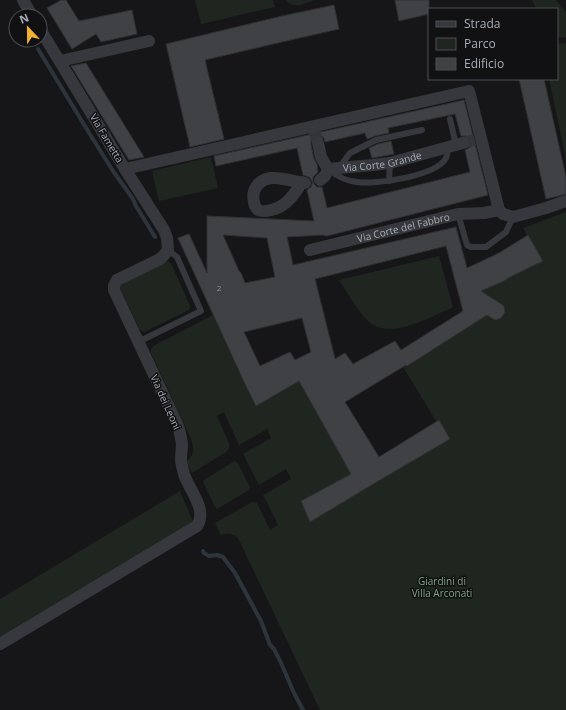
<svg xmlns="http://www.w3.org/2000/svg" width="566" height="710" font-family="'Open Sans',sans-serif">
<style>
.green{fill:#1e261f}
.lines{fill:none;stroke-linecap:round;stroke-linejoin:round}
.stream{stroke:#2c353c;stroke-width:4}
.building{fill:#404145;stroke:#303034;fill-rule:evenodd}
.street-tunnel{stroke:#333438;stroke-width:12;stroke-dasharray:12 6;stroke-linecap:butt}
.lane{stroke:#37383d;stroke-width:6}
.street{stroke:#37383d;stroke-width:12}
.labels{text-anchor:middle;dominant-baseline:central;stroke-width:3;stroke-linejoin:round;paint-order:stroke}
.number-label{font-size:8px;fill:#8e929b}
.street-label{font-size:10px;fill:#a8adb8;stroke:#111113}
.park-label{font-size:10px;fill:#7fa381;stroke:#111113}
</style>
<rect width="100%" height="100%" fill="#161618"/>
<path class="green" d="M195,0H273L275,7L201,24Z
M286,0H315C306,3 296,9 287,2Z
M532,0H556L566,12V38L557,37V9H536Z
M566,43V160L549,79H557V44Z
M211,157L218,188L159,201L152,171Z
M566,212V710H320L239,540C234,533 228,533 221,535L215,523L252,502L257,503L270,530L278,525L263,495L291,479L286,469L259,485L243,454L271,438L267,429L239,445L224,412L217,416L229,443V449L226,452L192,473L186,461C195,455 194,448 191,439L151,353V349L155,345L213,315L245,385L254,402L299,381L351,474L301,501L310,522L380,480L450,439L439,420L436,421L403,367L407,366L480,319L473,295L504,281L510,277L543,261L523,228Z
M439,256L453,307C432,316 394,339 372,324C361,317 347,292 339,280Z
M166,261L169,262L171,263L190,306V308L189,310L144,332L140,330L120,288L122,284Z
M234,461L237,462L250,487L249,490L217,509L215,507L203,482L204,480Z
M180,491L194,524L0,640V599Z"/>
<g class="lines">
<path class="stream" d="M38,49L91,136L113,171L133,199L136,206L155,237
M203,551L204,553L209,556L217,555L223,557L235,573L261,621L270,645L274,649L281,663L294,693L303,710"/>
</g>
<path class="building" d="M61,0H66L79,21L132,10L137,34L101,42L96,34L72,49L47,8Z
M395,0H429V14L399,21Z
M334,5L339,29L286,41L205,60L224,139L190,147L166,44L282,16Z
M86,63L144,157L129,160L71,66Z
M519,79H544L566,177V194L546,199Z
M464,100L488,195L327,236L323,235L287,237L293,265L456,227L467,268L499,253L528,235L543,261L510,277L504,281L481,291L504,306L505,312L501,318L495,320L487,315L407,366L406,365L345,402L379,457L439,420L450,439L380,480L310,522L301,501L351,474L299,381L256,406L245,384L178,238L189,234L207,273V216L314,221L307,190L311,187L312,184V181L309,177L303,175L297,148L216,166L214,156ZM455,114L461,136H465L468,137L470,141V145L469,148L465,150L470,172L327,208L322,187H317L314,184L313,182V177L318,172L317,164L314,159L311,145V140L313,137L317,136H321L324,138L325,142L365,133L367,139L375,136L389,133L388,128ZM223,235L267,238L275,277L245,283L241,273L239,271ZM446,246L463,311L401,350L395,341L353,364L345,353L335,359L315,279ZM302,318L311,352L295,360L290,352L260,366L244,332Z
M391,141L394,154L372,158L369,148L378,144Z"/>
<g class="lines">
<path class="street-tunnel" d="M314,129L318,143
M463,143L477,139"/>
<path class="lane" d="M450,119L456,145
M339,168L350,153L376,140L422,130
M329,170C338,177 346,181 357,182C375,185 437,176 446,158C448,155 447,150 448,146
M389,181L390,163
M458,214L467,245L471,247H486L506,232L513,217
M138,342L201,311L177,257L168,250"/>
<g class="street">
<path d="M23,0L32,16"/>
<path d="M60,61L149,41"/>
<path id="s1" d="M318,143L321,157L328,169L373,165L390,163L463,143"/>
<path d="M125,169L469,91L499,210L503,214L513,217L546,208L566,201"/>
<path d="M320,180L325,176L328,169"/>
<path d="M302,182C294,195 286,207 271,210C267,211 262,212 258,210C256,208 254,205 254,202C251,190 258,180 271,178C283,177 294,182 305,183"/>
<path id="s2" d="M310,250L458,214L484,213L499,210"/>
<path d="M0,644L197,526C208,510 189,490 184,474C183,469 181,464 181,459C181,454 182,449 182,444C181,438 180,431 178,426L114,290V286L117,280L160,259L164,255L168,250L167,238L164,230L125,169L40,29"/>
</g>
</g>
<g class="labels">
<g class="number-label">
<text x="219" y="287">2</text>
</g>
<g class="street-label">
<text transform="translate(107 138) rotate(59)">Via Fametta</text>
<text stroke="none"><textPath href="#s1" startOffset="83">Via Corte Grande</textPath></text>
<text stroke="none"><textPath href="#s2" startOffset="96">Via Corte del Fabbro</textPath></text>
<text transform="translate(166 402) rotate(66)">Via dei Leoni</text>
</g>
<g class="park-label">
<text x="442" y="581">Giardini di<tspan x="442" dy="12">Villa Arconati</tspan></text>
</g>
</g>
<rect x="428" y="8" width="130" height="72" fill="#111113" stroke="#4d4f55"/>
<rect x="436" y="21" width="20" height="6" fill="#37383d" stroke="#4d4f55"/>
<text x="464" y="28" font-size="12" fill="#a8adb8">Strada</text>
<rect x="436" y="38" width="20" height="12" fill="#1e261f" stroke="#4d4f55"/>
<text x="464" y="48" font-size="12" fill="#a8adb8">Parco</text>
<rect x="436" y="58" width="20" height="12" fill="#404145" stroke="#4d4f55"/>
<text x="464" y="68" font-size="12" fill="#a8adb8">Edificio</text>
<g transform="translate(28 28) rotate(338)"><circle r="19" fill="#111113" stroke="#4d4f55"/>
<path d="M0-3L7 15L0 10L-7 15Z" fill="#f2b134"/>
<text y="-6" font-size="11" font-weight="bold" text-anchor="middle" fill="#a8adb8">N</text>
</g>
</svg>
